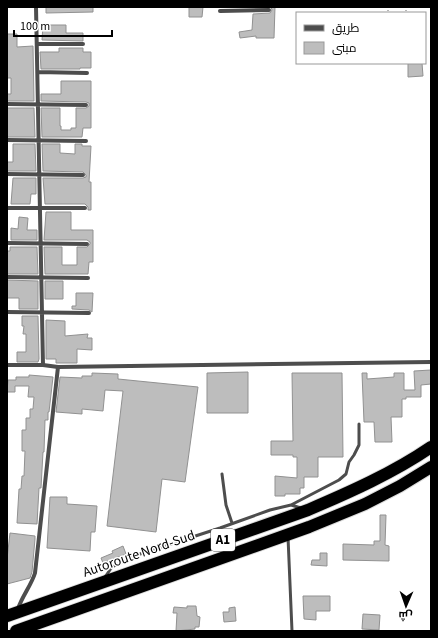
<svg xmlns="http://www.w3.org/2000/svg" width="438" height="638" font-family="'Source Sans 3',Cairo,sans-serif">
<style>
.building{fill:#bdbdbd;stroke:#919191}
.lines{fill:none;stroke-linecap:round;stroke-linejoin:round}
.motorway-casing{stroke:#dbdbdb;stroke-width:14}
.path{stroke:#6f6f6f;stroke-width:1;stroke-dasharray:1 2;stroke-linecap:butt}
.service{stroke:#4d4d4d;stroke-width:3}
.minor{stroke:#4d4d4d;stroke-width:4}
.motorway{stroke:#000;stroke-width:12}
.labels{text-anchor:middle;dominant-baseline:central;stroke-width:3;stroke-linejoin:round;paint-order:stroke}
.shield{fill:#fff;stroke:#4c4c4c;stroke-width:1}
.shield-label{font-size:13px;font-weight:bold;fill:#000}
.street-label{font-size:14px;fill:#000;stroke:#fff}
</style>
<rect width="100%" height="100%" fill="#fff"/>
<path class="building" d="M46,7H93V12L46,13Z
M189,7H203L202,17H189Z
M271,7H275L274,38H256V36L240,38L239,32L252,30L253,14L270,13L272,10Z
M43,25H66V33H83V41L42,40Z
M7,34H17V47L33,46L34,101H7V94H11V78H7Z
M83,48V52H91V68H80V69H41L40,52H59V48Z
M408,63H422L423,76L408,77Z
M61,81H91V128H83L82,137H42L41,108H60V126H61V130H71V128H76V108H86L89,106V103L86,102L41,101V94H61Z
M7,108H34L35,137H7Z
M13,144H35L36,171H7V162H13Z
M42,144H60V153L75,154V144H82V146H91L89,182H91V210H88V207L85,204H45L43,178H83L86,177V175L83,172L43,171Z
M13,178H36V194H31L30,204H11Z
M46,212H71V230H93V262H89L88,274H45L44,247H62V265H77V247H87L90,244V242L87,240H44Z
M19,217L28,218L27,230H37V240H11V228L18,229Z
M10,247H37L38,274H7V251H10Z
M7,280L38,281V309H19V298H7Z
M45,281H63V299H45Z
M76,293H93L92,312L89,310L72,309V306H76Z
M22,316H38L39,359L38,362H17V352H26V334H23L24,326H22Z
M46,320L65,321V336L88,334L87,338H92V350L77,349V363H56V359H46Z
M431,370V384L421,385V397H406V399H402V417H391L392,442H375L374,422H364L362,373H367V379L394,377V373H404V390H415L414,371Z
M248,372V413H207V373Z
M92,373L118,374V379L198,387L185,482L162,479L156,532L107,526L123,391L105,390L103,411L82,409V414L56,412L60,377L82,378V376H92Z
M292,373H342L343,457H318V477H304V488H300V494H285V496H275V476L297,478V457H293V455H271V441H293Z
M29,375L53,377L49,412H48V420H45L44,452H43L41,488H39L37,524L17,523L19,489H21L22,476H24L25,451H22V430H26V418H30V409H33L34,397H28L29,386H15V392H7L8,380H16V377H29Z
M50,497H67V504L97,506L95,532H91L90,551L47,548Z
M380,515H386L385,545L389,546V561L343,560V544L374,545V541H380Z
M10,533L35,536V539L32,572L30,578L7,584V559Z
M123,546L126,554L103,563L101,558L113,553L112,551Z
M320,553H327V566L311,565L312,560H320Z
M303,596H330V611H316V620L304,619Z
M187,606H196L197,616L200,617L199,627H195V629L176,631L177,613H173L174,607L187,608Z
M235,607L236,621L224,622L223,612H229V608Z
M363,614L380,615L379,630L362,629Z"/>
<g class="lines">
<g class="motorway-casing">
<path id="motorway" d="M7,616L308,510C350,492 393,473 431,447
M16,631L309,527L365,504L400,486L431,467"/>
</g>
<path class="path" d="M388,7V13
M406,7V13"/>
<path class="service" d="M222,474L226,505L232,523
M291,505L339,480L346,474L349,462L354,455L359,445V424
M288,537L292,631
M105,577L112,567L140,554L220,528L270,510L291,505L301,508"/>
<path class="minor" d="M36,7L43,365
M220,11L269,10
M37,44H83
M38,72L87,73
M7,104L86,105
M7,140L86,141
M7,174L83,175
M7,208H85
M7,243L87,244
M7,277L88,278
M7,312L89,313
M7,365H43L58,367L431,362
M18,609C22,596 31,586 35,573L58,367"/>
<use href="#motorway" class="motorway"/>
</g>
<g class="labels">
<rect class="shield" x="211" y="529" width="24" height="22" rx="3"/>
<g class="shield-label">
<text x="223" y="540">A1</text>
</g>
<g class="street-label">
<text transform="translate(139 554) rotate(-19)">Autoroute Nord-Sud</text>
</g>
</g>
<rect width="438" height="638" fill="none" stroke="#000000" stroke-width="16"/>
<rect x="296" y="12" width="130" height="52" fill="#ffffff" stroke="#999999"/>
<rect x="304" y="25" width="20" height="6" fill="#4d4d4d" stroke="#999999"/>
<text x="332" y="32" font-size="12" fill="#000000">طريق</text>
<rect x="304" y="42" width="20" height="12" fill="#bdbdbd" stroke="#999999"/>
<text x="332" y="52" font-size="12" fill="#000000">مبنى</text>
<g transform="translate(406 606) rotate(182)" stroke="#ffffff" stroke-width="3" paint-order="stroke">
<path d="M0-3L7 15L0 10L-7 15Z" fill="#000000"/>
<text y="-6" font-size="11" font-weight="bold" text-anchor="middle" fill="#000000">ش</text>
</g>
<path d="M14 30v6h98v-6" fill="none" stroke="#000000" stroke-width="2"/>
<text x="20" y="30" font-size="12" fill="#000000" stroke="#ffffff" stroke-width="3" paint-order="stroke">100 m</text>
</svg>
